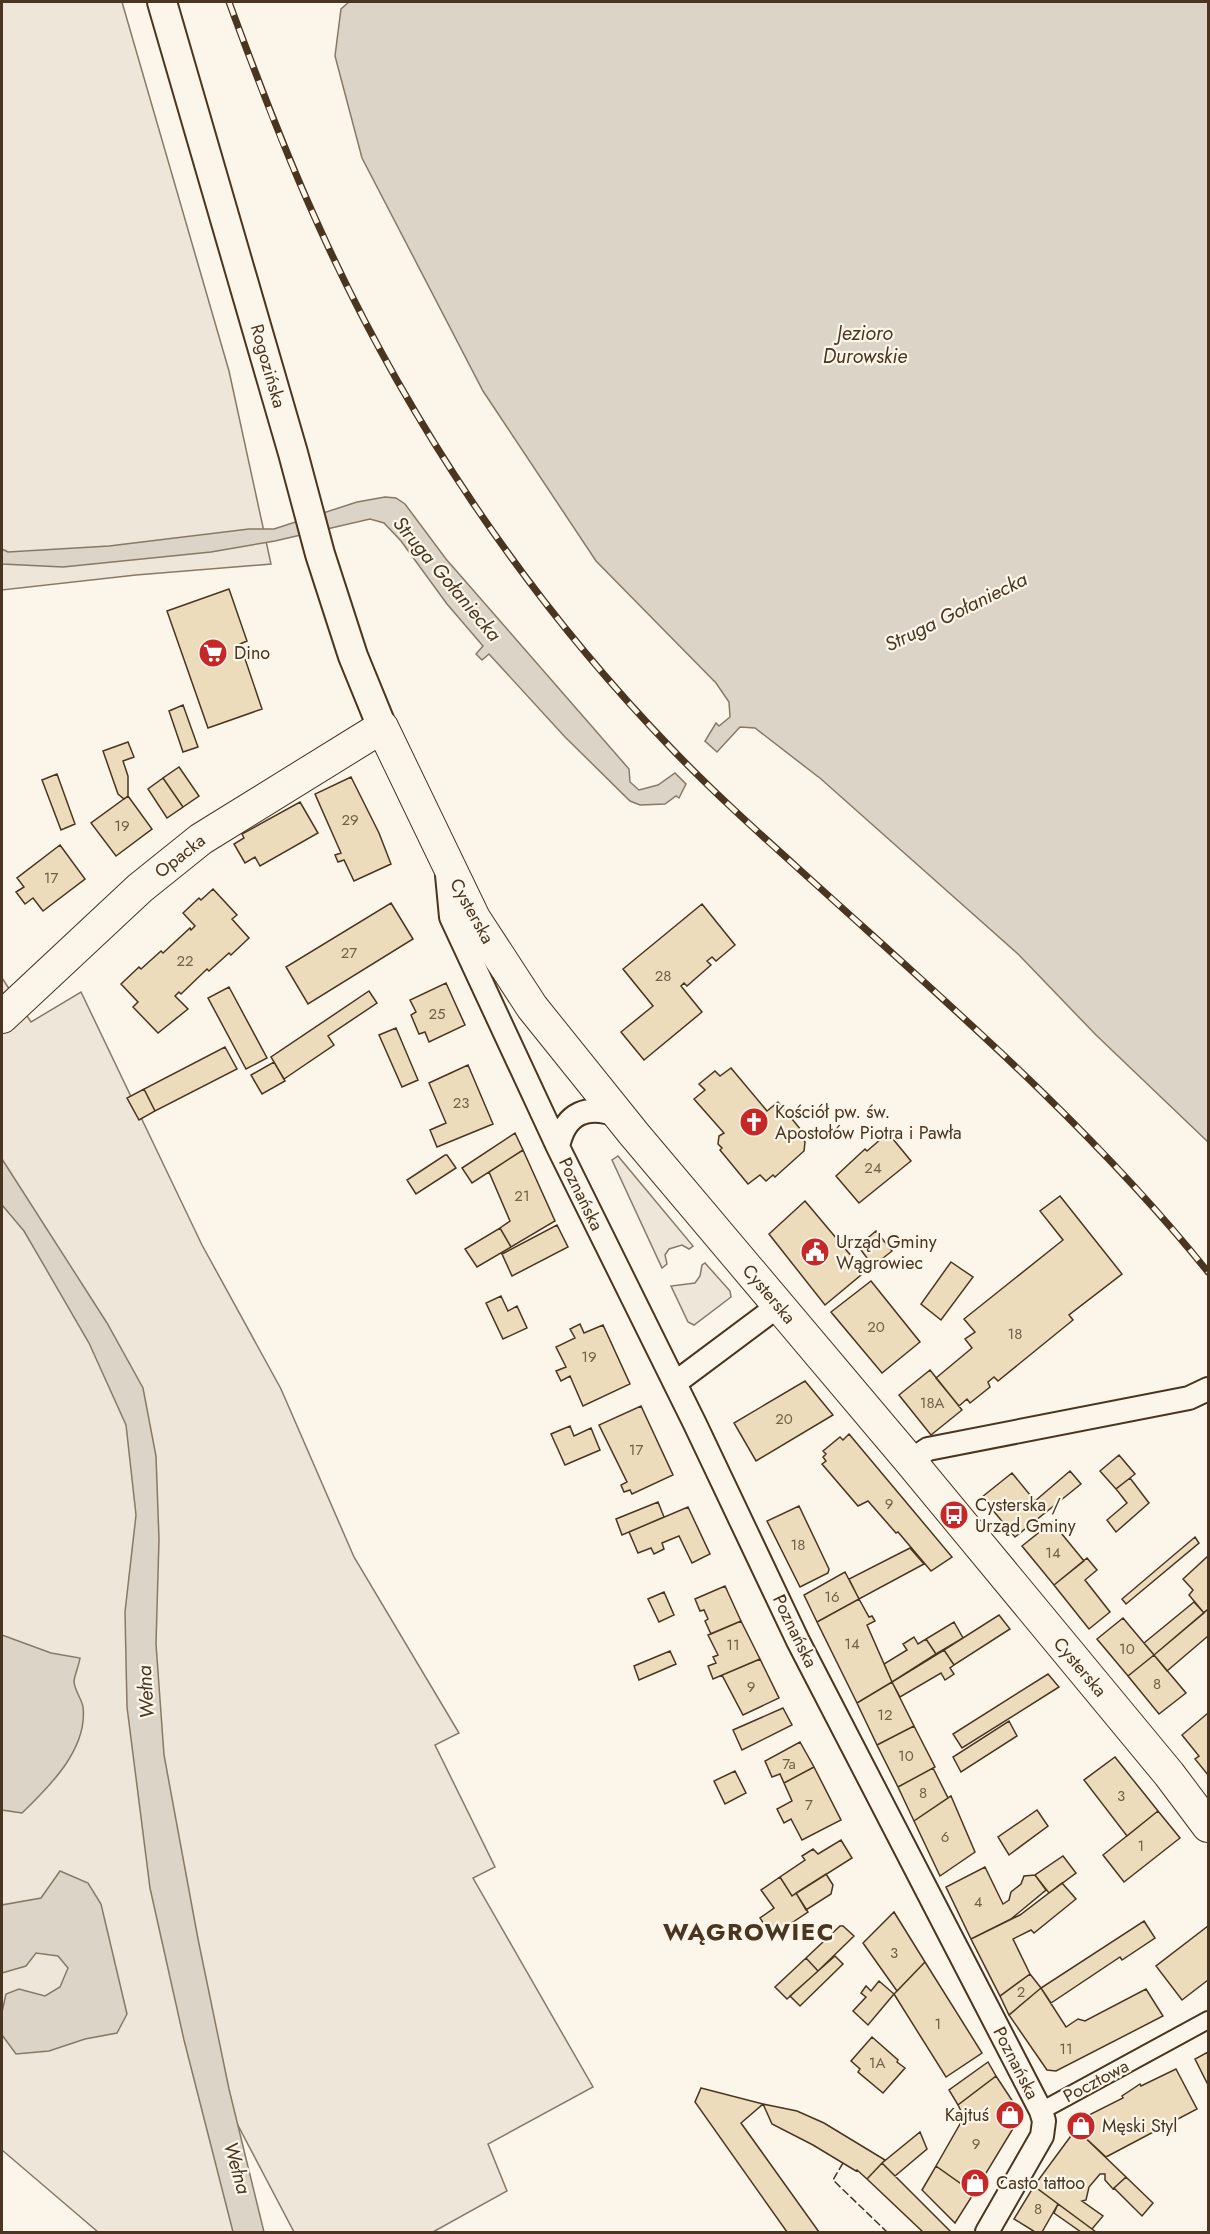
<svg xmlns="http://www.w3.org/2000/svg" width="1210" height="2234" font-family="Jost,sans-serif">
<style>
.green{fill:#ede6d9;stroke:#887966;stroke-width:1.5}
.water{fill:#dcd4c6;stroke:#887966;stroke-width:1.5}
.building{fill:#ecdcbc;stroke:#4a3520;stroke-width:1.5}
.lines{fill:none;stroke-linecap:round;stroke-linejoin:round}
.pedestrian-casing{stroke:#4a3520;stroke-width:20}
.minor-casing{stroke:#4a3520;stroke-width:26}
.tertiary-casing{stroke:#4a3520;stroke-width:32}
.secondary-casing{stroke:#4a3520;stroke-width:34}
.pedestrian{stroke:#fbf6e9;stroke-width:16}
.minor{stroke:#fbf6e9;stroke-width:22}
.tertiary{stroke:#fbf6e9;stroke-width:28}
.secondary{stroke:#fbf6e9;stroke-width:32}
.rail-casing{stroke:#4a3520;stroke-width:7}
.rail{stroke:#fbf6e9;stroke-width:4.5;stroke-dasharray:14;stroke-linecap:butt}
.fence{stroke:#4a3520;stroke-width:1.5;stroke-dasharray:8 3;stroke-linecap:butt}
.labels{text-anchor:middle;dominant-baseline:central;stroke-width:4.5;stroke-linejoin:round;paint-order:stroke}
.number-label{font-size:15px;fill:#725f47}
.street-label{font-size:18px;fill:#4a3520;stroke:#fbf6e9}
.poi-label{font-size:18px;fill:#4a3520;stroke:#fbf6e9;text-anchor:start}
.water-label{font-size:20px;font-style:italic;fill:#4a3520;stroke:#fbf6e9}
.district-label{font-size:24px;font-weight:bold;letter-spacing:1.5px;fill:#4a3520;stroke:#fbf6e9}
</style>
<rect width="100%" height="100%" fill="#fbf6e9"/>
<path class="green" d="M2,2H122L229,371L271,564L136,575L2,590Z
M2,978L31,1022L81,992L202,1245L281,1389L354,1557L459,1733L435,1745L495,1867L473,1878L593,2087L488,2144L507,2191L433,2232H294L211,2074L249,2232H98L2,2150Z
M618,1156L693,1246L689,1249L682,1245L669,1249L665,1255L667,1264L662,1268L612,1160Z
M705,1263L730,1291L731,1297L694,1325L688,1322L671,1286L695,1283L700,1276L702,1265Z"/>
<path class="water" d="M349,2H1208V1142L1096,1035L1019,955L821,779L755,728L740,727L717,752L705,741L716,723L719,726L730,717L729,702L716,683L596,561L483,391L362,158L335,56L341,9Z
M385,497L396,498L405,504L446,559L629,769L630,782L639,790L658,785L675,773L686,784L679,798L676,796L665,804L640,805L630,801L565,737L489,654L482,660L476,654L483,646L447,604L401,541L384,523L370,519L275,541L211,552L63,567L2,564V549L8,552L109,546L249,529H274L357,502Z
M2,1159L107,1323L143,1388L156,1456L159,1539L156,1644L164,1755L198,1939L229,2089L264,2232H233L184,2040L150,1888L127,1707L125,1612L136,1515L126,1425L89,1343L24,1231L2,1205Z
M2,1635L51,1653L80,1658C79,1665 75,1674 74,1681C74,1690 82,1699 83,1707C88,1749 49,1787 22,1813L2,1810Z
M60,1871L88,1883L101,1904L127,2014L117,2033L85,2039L49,2051L16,2054L2,2035V2012L6,1994L19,1989L45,1996L60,1987L68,1968L58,1956L36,1953L26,1966L2,1973V1905L41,1898Z"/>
<path class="building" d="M229,589L247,641L240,644L262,709L208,728L167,611Z
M183,705L198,747L183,752L169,711Z
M128,742L134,757L123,761L128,776V796L124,799L118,794L103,751Z
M179,767L199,796L183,807L163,778Z
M57,774L75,824L61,830L42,780Z
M351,777L379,833L391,864L354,881L344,860L338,862L335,855L341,853L315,794Z
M163,778L183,807L167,818L148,789Z
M128,796L152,829L116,856L91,823Z
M300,802L318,833L260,866L255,857L245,863L234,844L244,838L242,834Z
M60,845L85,879L43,911L33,898L25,904L16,892L24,887L17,878Z
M213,889L237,915L232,919L249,938L231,955L229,953L209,971L207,969L181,994L179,992L175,996L188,1009L158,1033L133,1007L138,1002L121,984L139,967L141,969L161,951L163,953L190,928L191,930L195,926L183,913L199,898L201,900Z
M391,903L413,939L308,1004L286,967Z
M702,904L735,945L716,961L712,957L707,961L711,965L687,986L684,983L681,986L702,1012L644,1060L621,1032L653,1006L623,969Z
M446,983L465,1025L429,1042L425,1032L419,1034L411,1015L416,1012L410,1000Z
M229,987L267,1058L246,1069L208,998Z
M369,991L377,1003L328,1036L334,1045L284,1079L271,1057Z
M396,1028L418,1080L402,1087L379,1035Z
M225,1047L237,1069L155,1111L144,1089Z
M274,1062L285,1081L262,1094L251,1075Z
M468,1065L493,1124L437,1147L430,1130L446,1123L429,1083Z
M731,1068L767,1111L778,1102L806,1136L803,1139L805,1142L804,1151L775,1177L773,1175L766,1181L760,1175L748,1184L720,1150L722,1148L718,1144L719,1136L724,1133L694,1099L705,1090L699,1084L715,1071L720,1076Z
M144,1089L155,1111L139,1120L127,1098Z
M515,1133L523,1150L472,1183L462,1168Z
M888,1133L911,1161L859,1203L836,1176L865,1149L867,1151Z
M523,1150L555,1221L511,1247L500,1228L510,1221L489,1172Z
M445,1155H447L456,1168L416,1194L407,1180Z
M1060,1196L1122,1274L1069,1315L1073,1320L998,1381L994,1377L988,1382L990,1387L970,1403L967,1399L959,1406L936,1378L972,1348L965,1339L975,1332L964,1319L1063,1240L1040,1211Z
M805,1201L863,1270L861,1275L825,1305L769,1234Z
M557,1225L568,1247L512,1276L502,1254Z
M500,1228L511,1247L477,1267L465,1249Z
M876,1231L892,1251L873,1266L858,1246Z
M951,1262L973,1277L941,1320L921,1304Z
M871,1281L920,1342L882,1373L831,1312Z
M501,1296L508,1311L517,1306L527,1328L503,1339L486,1303Z
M580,1324L584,1333L603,1325L630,1384L583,1406L570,1376L561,1381L556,1371L566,1367L556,1347L575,1338L570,1329Z
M930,1370L962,1410L931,1435L899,1395Z
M805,1381L833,1415L756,1461L734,1423Z
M641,1406L673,1475L632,1494L630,1490L624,1492L621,1485L627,1482L599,1425Z
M570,1426L574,1436L591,1428L600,1450L565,1465L551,1434Z
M849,1434L952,1557L931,1571L898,1532L896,1533L868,1501L858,1506L822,1464L826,1461L823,1457L826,1454L823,1451L840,1437L843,1440Z
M1119,1455L1135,1474L1116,1489L1100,1471Z
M1070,1471L1081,1484L1015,1537L982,1497L1012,1473L1035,1501Z
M1130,1478L1149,1503L1116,1532L1107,1520L1127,1503L1116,1489Z
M658,1502L664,1517L622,1535L616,1519Z
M799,1506L829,1569L828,1573L800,1587L767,1521Z
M688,1507L710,1554L692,1563L679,1536L662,1543L664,1549L654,1554L651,1548L638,1553L629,1532Z
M1052,1522L1084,1561L1054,1585L1022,1546Z
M1195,1537L1199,1543L1126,1604L1122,1599Z
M910,1548L924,1564L859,1599L849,1579Z
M1208,1556V1609L1204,1613L1189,1595L1193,1590L1183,1579Z
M1087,1558L1097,1570L1085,1580L1110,1612L1089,1629L1054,1585Z
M845,1572L859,1599L817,1622L804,1595Z
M725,1586L741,1621L711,1634L705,1621L708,1619L704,1610L700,1611L695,1599Z
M664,1592L674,1615L659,1622L648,1599Z
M859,1599L869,1617L872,1616L875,1621L867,1625L892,1682L857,1703L817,1622Z
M1194,1602L1204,1613L1154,1655L1144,1643Z
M1208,1609V1636L1167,1671L1154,1655Z
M999,1615L1010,1629L954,1665L944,1650Z
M1123,1618L1154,1655L1128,1676L1097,1639Z
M741,1621L760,1659L713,1679L708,1666L716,1663L713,1657L718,1655L708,1635Z
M954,1622L963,1638L936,1654L926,1639Z
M914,1637L918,1644L926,1639L936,1654L892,1682L884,1664L907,1650L903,1644Z
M944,1650L954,1665L950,1668L954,1674L945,1680L941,1673L900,1697L892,1682Z
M670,1651L676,1664L639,1680L634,1666Z
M1154,1655L1186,1693L1159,1714L1128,1676Z
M760,1659L779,1698L743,1715L722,1675Z
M1048,1674L1059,1687L962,1748L953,1734Z
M892,1682L914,1726L877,1745L857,1703Z
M783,1708L792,1725L742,1750L733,1730Z
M1208,1713V1775L1195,1759L1199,1756L1182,1735Z
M1009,1721L1017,1736L961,1772L953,1757Z
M914,1726L935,1767L898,1787L877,1745Z
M800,1742L814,1767L784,1783L780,1774L772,1777L765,1761Z
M1115,1757L1158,1811L1127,1836L1084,1780Z
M814,1767L841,1820L802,1840L791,1819L784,1823L777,1809L792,1801L784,1783Z
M933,1768L948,1798L914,1821L898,1787Z
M735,1771L746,1793L725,1804L714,1781Z
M951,1796L975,1852L940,1876L914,1821Z
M1037,1810L1048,1826L1009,1855L998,1837Z
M1158,1811L1180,1838L1124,1882L1103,1855Z
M841,1840L852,1858L792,1896L780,1877L805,1860L802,1856L813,1849L818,1854Z
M1063,1856L1076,1873L1049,1893L1035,1875Z
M985,1867L1003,1904L1009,1900L1011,1892L1021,1884L1024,1876L1035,1875L1046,1890L1011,1919L971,1939L946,1887Z
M826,1874L833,1885L831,1894L806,1910L796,1893Z
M780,1877L792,1896L796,1893L808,1912L772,1936L760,1918L774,1908L761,1890Z
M1062,1883L1076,1899L1034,1933L1031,1930L1013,1939L1030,1974L1000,1996L971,1939L1020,1915Z
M894,1912L925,1962L897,1991L863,1943Z
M1144,1921L1155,1938L1122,1960L1120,1957L1051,2003L1041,1988Z
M840,1926H843L854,1936L818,1971L806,1958Z
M1208,1926V1980L1182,2000L1156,1966Z
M835,1956L843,1964L800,2006L790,1996Z
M806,1958L818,1971L787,1999L775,1987Z
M925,1962L982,2053L946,2077L894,1994Z
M1030,1974L1041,1988L1009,2015L1000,1996Z
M879,1981L894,1994L868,2025L853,2011L866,1997L861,1993L866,1986L871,1991Z
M1041,1988L1066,2027L1078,2019L1085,2021L1146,1989L1163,2016L1056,2071L1047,2070L1009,2015Z
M872,2037L898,2060L897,2062L905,2068L883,2093L858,2072L860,2069L851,2061Z
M1208,2052V2085L1195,2059Z
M988,2062L996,2076L958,2105L949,2090Z
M1176,2069L1197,2109L1106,2157L1076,2129L1083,2118L1123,2098L1122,2096L1140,2084L1141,2086Z
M996,2076L1017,2108V2122L974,2193L936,2166L964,2117L958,2105Z
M701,2088L763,2104L741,2123L819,2232H787L695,2102Z
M763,2104L797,2111L824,2123L885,2160L867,2179L857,2170L856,2171L813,2145L772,2124Z
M1076,2129L1126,2177L1113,2189L1105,2180V2174H1100L1089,2187L1086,2200L1082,2201L1103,2216L1092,2229L1034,2186Z
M920,2132L927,2149L895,2176L882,2163Z
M882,2163L950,2231L949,2232H923L867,2179Z
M936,2166L974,2193L955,2223L922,2190Z
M1126,2177L1153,2203L1142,2216L1114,2188Z
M1034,2186L1058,2204L1042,2232H1035L1014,2219Z
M1058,2204L1092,2229L1096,2232H1081L1054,2213Z"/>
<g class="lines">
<g class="pedestrian-casing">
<path id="pedestrian" d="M1041,2111L1208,2020"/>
</g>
<g class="minor-casing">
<path id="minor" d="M447,875L451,917L558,1147L695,1424L798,1641L1041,2111L1044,2121L1042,2136L987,2232
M558,1147C565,1112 588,1104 619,1116
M675,1383L778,1306
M910,1461L928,1449L1189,1398L1208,1389"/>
</g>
<g class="tertiary-casing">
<path id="tertiary" d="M162,2L293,453L320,554L353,656L382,727"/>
</g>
<g class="secondary-casing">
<path id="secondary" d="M2,1017L140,888L201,839L382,727L474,918L532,1007L634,1134L910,1461L1169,1774L1208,1826"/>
</g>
<use href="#pedestrian" class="pedestrian"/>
<use href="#minor" class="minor"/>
<use href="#tertiary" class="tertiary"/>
<use href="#secondary" class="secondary"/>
<g class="rail-casing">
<path id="rail" d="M229,2C257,78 286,155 320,229C406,419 526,598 671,748C718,797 769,842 820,888C955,1010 1094,1130 1208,1272"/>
</g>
<use href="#rail" class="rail"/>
<path class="fence" d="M843,2163L833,2180L887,2232"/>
</g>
<defs>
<g id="supermarket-disc" transform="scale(1.5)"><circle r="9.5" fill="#c62828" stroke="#fbf6e9"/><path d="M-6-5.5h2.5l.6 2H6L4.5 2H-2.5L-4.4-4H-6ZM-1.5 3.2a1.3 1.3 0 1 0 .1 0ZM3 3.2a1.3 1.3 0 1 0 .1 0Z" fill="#fff"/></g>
<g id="church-disc" transform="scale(1.5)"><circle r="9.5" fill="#c62828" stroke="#fbf6e9"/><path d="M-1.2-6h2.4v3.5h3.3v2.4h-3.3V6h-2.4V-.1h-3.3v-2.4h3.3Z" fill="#fff"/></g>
<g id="civic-disc" transform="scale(1.5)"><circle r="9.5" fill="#c62828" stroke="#fbf6e9"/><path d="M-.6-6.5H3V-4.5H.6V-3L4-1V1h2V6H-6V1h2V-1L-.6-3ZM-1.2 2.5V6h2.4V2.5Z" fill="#fff"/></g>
<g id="bus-disc" transform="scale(1.5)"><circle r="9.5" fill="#c62828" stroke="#fbf6e9"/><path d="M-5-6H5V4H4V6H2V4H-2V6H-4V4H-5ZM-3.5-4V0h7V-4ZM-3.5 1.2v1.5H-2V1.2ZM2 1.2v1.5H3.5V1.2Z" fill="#fff"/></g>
<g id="shop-disc" transform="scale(1.5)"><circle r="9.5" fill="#c62828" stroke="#fbf6e9"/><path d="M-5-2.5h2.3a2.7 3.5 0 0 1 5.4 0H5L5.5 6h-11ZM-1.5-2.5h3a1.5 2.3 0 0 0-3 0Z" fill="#fff"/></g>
</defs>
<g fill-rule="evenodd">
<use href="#supermarket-disc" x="213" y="653"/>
<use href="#church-disc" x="754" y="1122"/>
<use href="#civic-disc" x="815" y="1252"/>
<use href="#bus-disc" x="954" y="1515"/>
<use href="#shop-disc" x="1010" y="2115"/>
<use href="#shop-disc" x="1081" y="2126"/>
<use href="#shop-disc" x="975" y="2183"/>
</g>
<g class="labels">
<g class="number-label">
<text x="350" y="820">29</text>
<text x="122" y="826">19</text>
<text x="51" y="878">17</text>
<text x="349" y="953">27</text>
<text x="185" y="961">22</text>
<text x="663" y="976">28</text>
<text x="437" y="1014">25</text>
<text x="461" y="1103">23</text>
<text x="873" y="1168">24</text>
<text x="522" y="1196">21</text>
<text x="876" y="1327">20</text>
<text x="1015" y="1334">18</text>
<text x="589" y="1357">19</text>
<text x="932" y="1403">18A</text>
<text x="784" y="1419">20</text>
<text x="636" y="1450">17</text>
<text x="889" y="1504">9</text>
<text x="798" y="1545">18</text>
<text x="1053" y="1553">14</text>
<text x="832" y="1597">16</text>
<text x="852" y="1644">14</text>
<text x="733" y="1645">11</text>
<text x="1127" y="1649">10</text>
<text x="1157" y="1684">8</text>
<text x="751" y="1687">9</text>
<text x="885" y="1715">12</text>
<text x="906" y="1756">10</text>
<text x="789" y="1764">7a</text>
<text x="923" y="1793">8</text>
<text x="1121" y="1796">3</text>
<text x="809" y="1805">7</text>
<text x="945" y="1837">6</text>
<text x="1141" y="1846">1</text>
<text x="978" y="1902">4</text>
<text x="894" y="1953">3</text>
<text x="1021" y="1992">2</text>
<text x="938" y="2024">1</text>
<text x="1066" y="2049">11</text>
<text x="877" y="2063">1A</text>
<text x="976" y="2144">9</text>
<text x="1038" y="2209">8</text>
</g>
<g class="street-label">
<text transform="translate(268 366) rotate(74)">Rogozińska</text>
<text transform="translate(180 856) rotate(-38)">Opacka</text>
<text transform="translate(472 911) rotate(61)">Cysterska</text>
<text transform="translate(581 1194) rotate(64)">Poznańska</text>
<text transform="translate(769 1294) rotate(50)">Cysterska</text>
<text transform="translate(795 1631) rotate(64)">Poznańska</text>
<text transform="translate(1080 1667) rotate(50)">Cysterska</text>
<text transform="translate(1016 2063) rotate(63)">Poznańska</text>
<text transform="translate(1096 2081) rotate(-28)">Pocztowa</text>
</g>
<g class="poi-label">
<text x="234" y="653">Dino</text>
<text x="775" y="1112">Kościół pw. św.<tspan x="775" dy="21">Apostołów Piotra i Pawła</tspan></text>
<text x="836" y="1242">Urząd Gminy<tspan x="836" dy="21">Wągrowiec</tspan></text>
<text x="975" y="1505">Cysterska /<tspan x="975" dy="21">Urząd Gminy</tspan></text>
<text x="989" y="2115" text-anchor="end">Kajtuś</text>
<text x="1102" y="2126">Męski Styl</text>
<text x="996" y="2183">Casto tattoo</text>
</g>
<g class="water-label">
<text x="865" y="333">Jezioro<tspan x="865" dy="23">Durowskie</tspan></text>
<text transform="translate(447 579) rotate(50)">Struga Gołaniecka</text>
<text transform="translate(956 612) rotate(-26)">Struga Gołaniecka</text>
<text transform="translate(146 1692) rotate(-94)">Wełna</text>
<text transform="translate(237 2168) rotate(74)">Wełna</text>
</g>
<g class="district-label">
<text x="749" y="1931">WĄGROWIEC</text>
</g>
</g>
<rect width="1210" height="2234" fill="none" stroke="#4a3520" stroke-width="6"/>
</svg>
